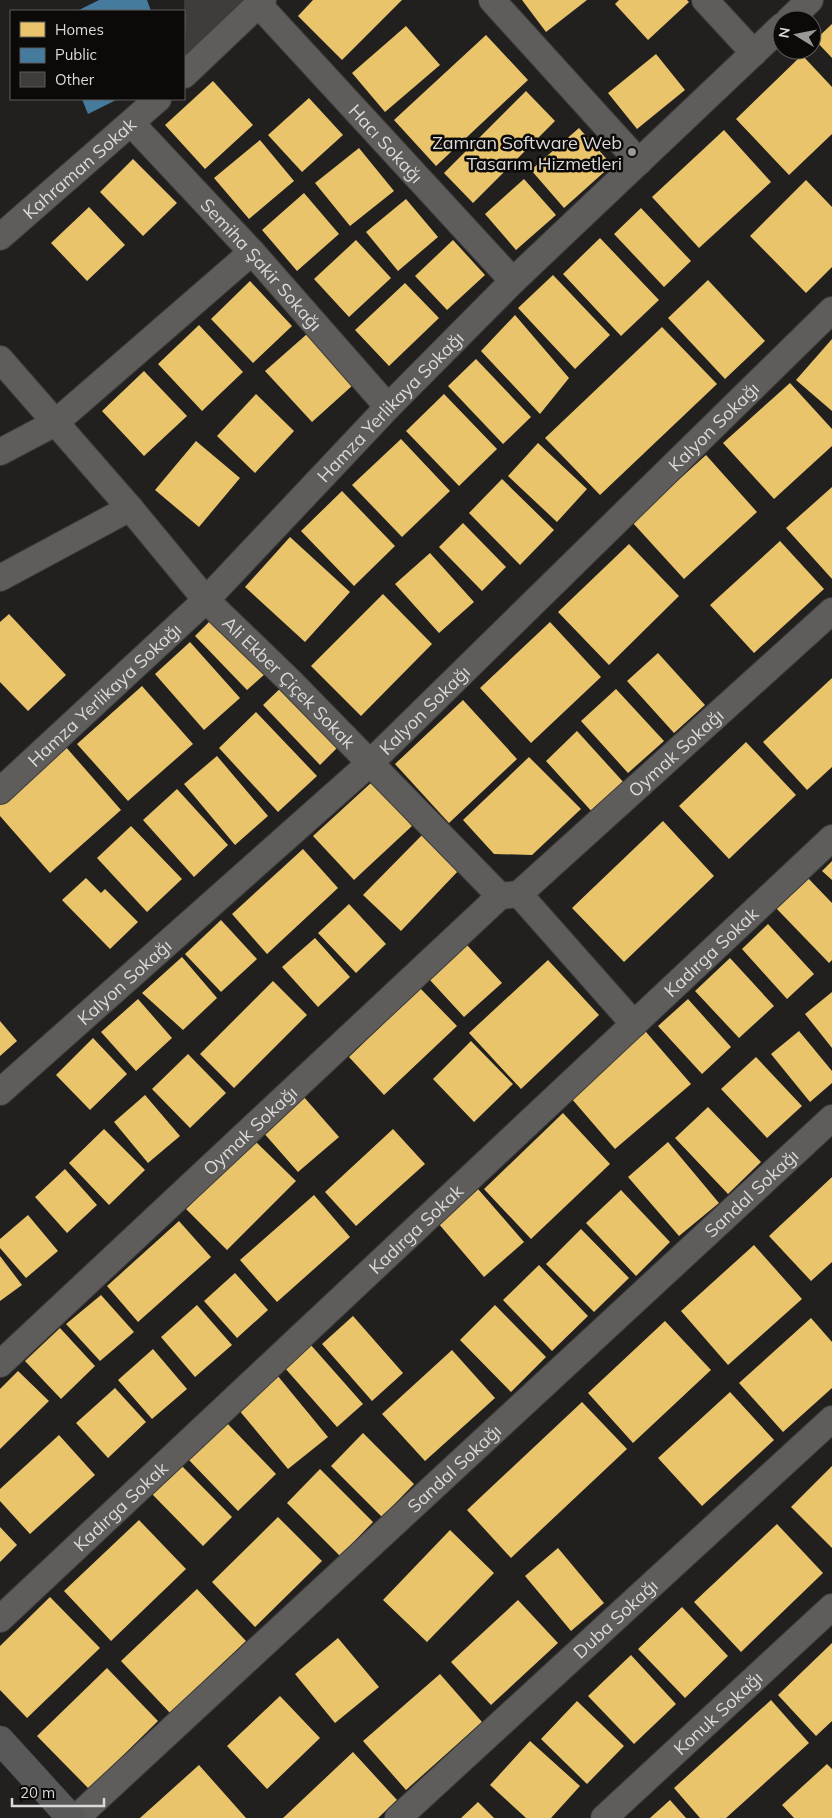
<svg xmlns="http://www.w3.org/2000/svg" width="832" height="1818" font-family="Mulish,sans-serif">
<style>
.homes{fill:#e9c46a}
.public{fill:#457b9d}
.building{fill:#3e3d3b}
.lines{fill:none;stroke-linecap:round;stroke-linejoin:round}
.street-casing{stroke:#3d3c3a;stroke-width:28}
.secondary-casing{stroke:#3d3c3a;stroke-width:29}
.street{stroke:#5e5d5c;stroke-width:26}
.secondary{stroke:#59595a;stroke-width:28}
.poi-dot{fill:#9b9998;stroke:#0b0a09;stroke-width:2}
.labels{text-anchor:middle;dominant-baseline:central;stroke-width:5;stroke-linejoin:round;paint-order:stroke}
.poi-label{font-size:18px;fill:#dcdad9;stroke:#0b0a09;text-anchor:end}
.street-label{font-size:18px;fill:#dcdad9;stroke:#0b0a09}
</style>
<rect width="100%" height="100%" fill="#22201e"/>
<path class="homes" d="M313,0H402L342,60L298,16Z
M522,0H587L546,32Z
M619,0H687L689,2L648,40L615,4Z
M832,24V58L815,40Z
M406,26L440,65L385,112L352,73Z
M486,35L528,80L436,166L394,120Z
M656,54L685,90L637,129L608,93Z
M802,55L832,87V134L789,175L736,119Z
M213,81L253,125L205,169L165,125Z
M526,91L555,121L473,203L444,173Z
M309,98L343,135L302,172L268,135Z
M579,128L612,165L564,208L531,170Z
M724,130L771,182L699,248L652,197Z
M260,140L294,181L249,219L214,178Z
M359,148L394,191L350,226L315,183Z
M133,159L177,203L143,236L100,192Z
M524,179L556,215L516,250L485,214Z
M806,180L832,207V267L806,293L750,236Z
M304,193L339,234L297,271L262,230Z
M406,199L438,237L398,271L366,232Z
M89,207L125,245L87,281L51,243Z
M641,208L691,261L664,287L614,234Z
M600,238L659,300L621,336L563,274Z
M356,240L391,278L349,317L314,279Z
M453,240L485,275L447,310L415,276Z
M553,275L610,335L575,369L518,308Z
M708,280L765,341L725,379L668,318Z
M250,281L292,326L253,363L211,319Z
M405,283L439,318L389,366L355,330Z
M515,315L569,378L540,414L481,351Z
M199,325L243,372L202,411L158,364Z
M662,327L717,384L600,495L545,438Z
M307,334L353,385L312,422L265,371Z
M832,339V411L796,380Z
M476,359L531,417L503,444L448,386Z
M144,371L187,416L144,456L102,411Z
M790,383L832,429V446L774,499L723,443Z
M256,394L294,431L255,473L217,436Z
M444,394L497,449L459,486L406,431Z
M401,439L450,491L402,537L352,485Z
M196,441L240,478L199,527L155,490Z
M538,443L587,489L557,522L508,476Z
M706,455L757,512L684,579L632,522Z
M502,479L554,530L520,565L469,513Z
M832,487V579L786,528Z
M342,491L395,546L354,586L301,531Z
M463,523L506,567L482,591L439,547Z
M290,537L350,592L305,642L245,587Z
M780,541L824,589L754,653L710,605Z
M629,544L679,596L609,665L558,612Z
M430,553L474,602L439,633L395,584Z
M383,594L432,644L361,716L311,666Z
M9,614L66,675L28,711L0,682V622Z
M212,619L265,674L247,690L195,636Z
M550,622L601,677L531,743L480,688Z
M190,642L240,698L204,730L155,674Z
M658,653L705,705L674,733L627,681Z
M832,678V767L807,790L763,742Z
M289,680L346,739L320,765L263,705Z
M142,686L193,744L128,801L77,744Z
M616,689L664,741L628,773L581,721Z
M463,700L517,759L449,823L395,764Z
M256,712L317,776L278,812L219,748Z
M577,731L626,785L594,814L546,761Z
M746,742L796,795L729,859L679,806Z
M65,746L121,810L50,873L0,816V804Z
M217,756L268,816L235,845L184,784Z
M529,757L581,809L532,855L494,854L463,820Z
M372,782L412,826L354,880L313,836Z
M177,789L228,845L194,877L143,820Z
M663,821L714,876L624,962L572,908Z
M131,826L182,879L147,912L97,858Z
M423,834L460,869L401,931L363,895Z
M303,849L338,888L267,954L232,914Z
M832,861V880L822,871Z
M806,876L832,903V960L829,963L775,907Z
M86,878L101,893L105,889L138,922L110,949L62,900Z
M349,904L386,944L356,973L318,933Z
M221,920L257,959L221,992L185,954Z
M768,924L814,974L787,999L742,949Z
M315,938L350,977L318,1007L282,967Z
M467,945L502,983L464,1017L429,979Z
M182,957L217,998L183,1030L142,993Z
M730,958L774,1006L739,1038L695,991Z
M548,960L599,1015L521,1089L469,1033Z
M273,981L307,1015L234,1088L200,1054Z
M420,988L457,1026L384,1095L349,1057Z
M832,992V1048L805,1014Z
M138,999L172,1038L136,1071L101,1032Z
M688,999L731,1047L702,1074L658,1026Z
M0,1021L17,1041L0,1056Z
M640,1025L691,1084L615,1149L565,1091Z
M799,1031L832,1071V1083L810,1102L771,1054Z
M93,1038L127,1074L90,1110L56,1075Z
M471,1041L513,1084L474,1122L433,1079Z
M188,1054L226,1093L190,1128L152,1089Z
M756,1057L802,1106L767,1138L721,1089Z
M145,1095L180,1136L148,1163L114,1122Z
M303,1096L339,1137L298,1172L262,1131Z
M708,1107L761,1162L728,1194L675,1138Z
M563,1113L610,1164L531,1239L484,1189Z
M104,1129L145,1170L109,1205L69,1163Z
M393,1129L425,1164L356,1226L325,1192Z
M255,1141L296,1181L227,1250L186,1209Z
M668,1142L719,1203L679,1236L628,1177Z
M65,1169L97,1205L67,1233L35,1197Z
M832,1177V1262L811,1281L769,1236Z
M478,1189L524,1242L484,1277L438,1223Z
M621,1190L670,1242L636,1276L586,1223Z
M314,1195L350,1237L277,1302L240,1260Z
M28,1215L58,1251L26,1278L0,1248V1239Z
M179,1221L211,1257L138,1322L107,1286Z
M581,1229L629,1278L594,1312L546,1264Z
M754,1245L802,1299L728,1365L681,1311Z
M0,1256L22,1285L0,1301Z
M539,1265L588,1316L552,1351L503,1300Z
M235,1273L268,1310L237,1338L204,1301Z
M101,1295L134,1332L100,1361L66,1324Z
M197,1305L232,1345L195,1377L161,1337Z
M495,1305L546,1357L511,1392L460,1340Z
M353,1316L403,1373L372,1401L322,1344Z
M811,1318L832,1342V1388L783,1432L739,1383Z
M665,1321L711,1370L633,1443L588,1393Z
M60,1328L95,1366L61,1399L25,1361Z
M310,1344L363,1404L337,1427L284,1367Z
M153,1349L187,1389L152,1419L118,1380Z
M452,1350L495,1398L425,1461L382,1414Z
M18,1371L49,1401L0,1449V1389Z
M277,1375L328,1437L288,1469L238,1409Z
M115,1388L146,1422L108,1458L76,1423Z
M730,1392L774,1440L702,1506L658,1458Z
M582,1402L627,1449L511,1558L467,1510Z
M226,1422L276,1474L238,1511L188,1459Z
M363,1433L414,1484L382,1517L331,1466Z
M59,1435L95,1475L30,1534L0,1501V1489Z
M180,1464L232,1517L203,1546L151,1493Z
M832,1466V1548L791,1507Z
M320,1469L373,1522L340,1556L287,1503Z
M278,1517L322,1561L255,1627L212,1582Z
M139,1520L186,1569L111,1641L64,1591Z
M777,1524L823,1573L741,1652L694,1602Z
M0,1527L17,1545L0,1562Z
M450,1530L494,1573L427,1642L383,1600Z
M558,1548L604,1603L571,1631L525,1576Z
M197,1589L246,1641L170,1713L121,1661Z
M50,1597L100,1648L27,1718L0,1690V1646Z
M518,1600L558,1643L491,1705L451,1662Z
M682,1607L728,1656L685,1698L638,1649Z
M338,1638L379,1687L335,1723L295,1674Z
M832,1643V1721L816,1736L778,1695Z
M631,1655L676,1704L634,1744L588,1696Z
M107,1668L158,1721L89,1789L37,1736Z
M440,1674L482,1722L406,1790L363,1741Z
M280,1696L320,1738L267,1789L227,1746Z
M771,1700L809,1743L726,1818H700L674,1788Z
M577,1701L624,1746L587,1784L541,1739Z
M530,1741L580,1786L551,1818H526L490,1785Z
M353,1752L397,1800L378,1818H283Z
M827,1764L832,1769V1818H794L782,1805Z
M199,1765L246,1818H140Z
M670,1800L686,1818H650Z
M478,1802L494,1818H461Z"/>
<path class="public" d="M99,0H147L151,11H77Z
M82,99H118L88,114Z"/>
<path class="building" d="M184,0H245L186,56Z"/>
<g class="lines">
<g class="street-casing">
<g id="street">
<path d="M492,0L639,162"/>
<path d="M705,0L754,53"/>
<path id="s1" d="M259,5L513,281"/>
<path d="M789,20L810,0"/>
<path d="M184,75L263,0"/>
<path id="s2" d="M132,124L252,252L388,407"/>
<path id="s3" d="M0,237L158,99"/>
<path id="s4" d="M0,359L130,508L206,600L289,680L500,896L519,894L634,1024"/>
<path d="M0,452L55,423L252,252"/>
<path d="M0,578L130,508"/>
<path id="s5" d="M0,791L206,600L388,407L513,281L782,26"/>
<path id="s6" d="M519,894L832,611"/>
<path id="s7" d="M0,1092L369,764L832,310"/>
<path id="s8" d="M0,1364L500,896"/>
<path id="s9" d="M0,1619L832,838"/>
<path id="s10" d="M76,1818L832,1118"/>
<path id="s11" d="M398,1818L832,1419"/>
<path id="s12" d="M604,1818L832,1607"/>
</g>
</g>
<g class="secondary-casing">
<path id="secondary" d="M0,1740L71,1818"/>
</g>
<use href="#street" class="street"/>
<use href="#secondary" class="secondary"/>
</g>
<circle class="poi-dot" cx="632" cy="152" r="5"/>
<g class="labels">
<g class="poi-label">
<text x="622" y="142">Zamran Software Web<tspan x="622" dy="21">Tasarım Hizmetleri</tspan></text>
</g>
<g class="street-label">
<text stroke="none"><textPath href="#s1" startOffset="188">Hacı Sokağı</textPath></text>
<text stroke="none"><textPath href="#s3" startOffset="105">Kahraman Sokak</textPath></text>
<text stroke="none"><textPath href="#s2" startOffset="191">Semiha Şakir Sokağı</textPath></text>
<text stroke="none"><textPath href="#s5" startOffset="548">Hamza Yerlikaya Sokağı</textPath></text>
<text stroke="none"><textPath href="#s7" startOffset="976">Kalyon Sokağı</textPath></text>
<text stroke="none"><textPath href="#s4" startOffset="434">Ali Ekber Çiçek Sokak</textPath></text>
<text stroke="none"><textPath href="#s5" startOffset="142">Hamza Yerlikaya Sokağı</textPath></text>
<text stroke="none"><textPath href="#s7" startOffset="571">Kalyon Sokağı</textPath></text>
<text stroke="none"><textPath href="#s6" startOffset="211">Oymak Sokağı</textPath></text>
<text stroke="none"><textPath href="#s9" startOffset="975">Kadırga Sokak</textPath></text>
<text stroke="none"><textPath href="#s7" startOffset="166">Kalyon Sokağı</textPath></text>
<text stroke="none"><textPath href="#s8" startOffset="342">Oymak Sokağı</textPath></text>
<text stroke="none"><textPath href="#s10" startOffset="920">Sandal Sokağı</textPath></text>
<text stroke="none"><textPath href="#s9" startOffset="570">Kadırga Sokak</textPath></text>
<text stroke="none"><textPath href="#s10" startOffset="515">Sandal Sokağı</textPath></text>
<text stroke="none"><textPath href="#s9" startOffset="165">Kadırga Sokak</textPath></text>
<text stroke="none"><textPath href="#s11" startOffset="295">Duba Sokağı</textPath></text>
<text stroke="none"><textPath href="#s12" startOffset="155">Konuk Sokağı</textPath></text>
</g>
</g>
<rect x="10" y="10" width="175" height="90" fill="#0b0a09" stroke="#5f5d5c"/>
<rect x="20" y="22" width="25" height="15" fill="#e9c46a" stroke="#5f5d5c"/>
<text x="55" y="35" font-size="15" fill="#dcdad9">Homes</text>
<rect x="20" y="48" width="25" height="15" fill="#457b9d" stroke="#5f5d5c"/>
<text x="55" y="60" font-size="15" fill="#dcdad9">Public</text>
<rect x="20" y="72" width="25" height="15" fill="#3e3d3b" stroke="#5f5d5c"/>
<text x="55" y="85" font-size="15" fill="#dcdad9">Other</text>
<g transform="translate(797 35) rotate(280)"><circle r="24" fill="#0b0a09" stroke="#5f5d5c"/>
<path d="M0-4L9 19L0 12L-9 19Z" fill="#9b9998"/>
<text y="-8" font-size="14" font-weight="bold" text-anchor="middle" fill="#dcdad9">N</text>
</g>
<path d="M12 1798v8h92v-8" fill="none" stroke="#dcdad9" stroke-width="2.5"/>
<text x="20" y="1798" font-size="15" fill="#dcdad9" stroke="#0b0a09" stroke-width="4" paint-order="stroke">20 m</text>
</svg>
